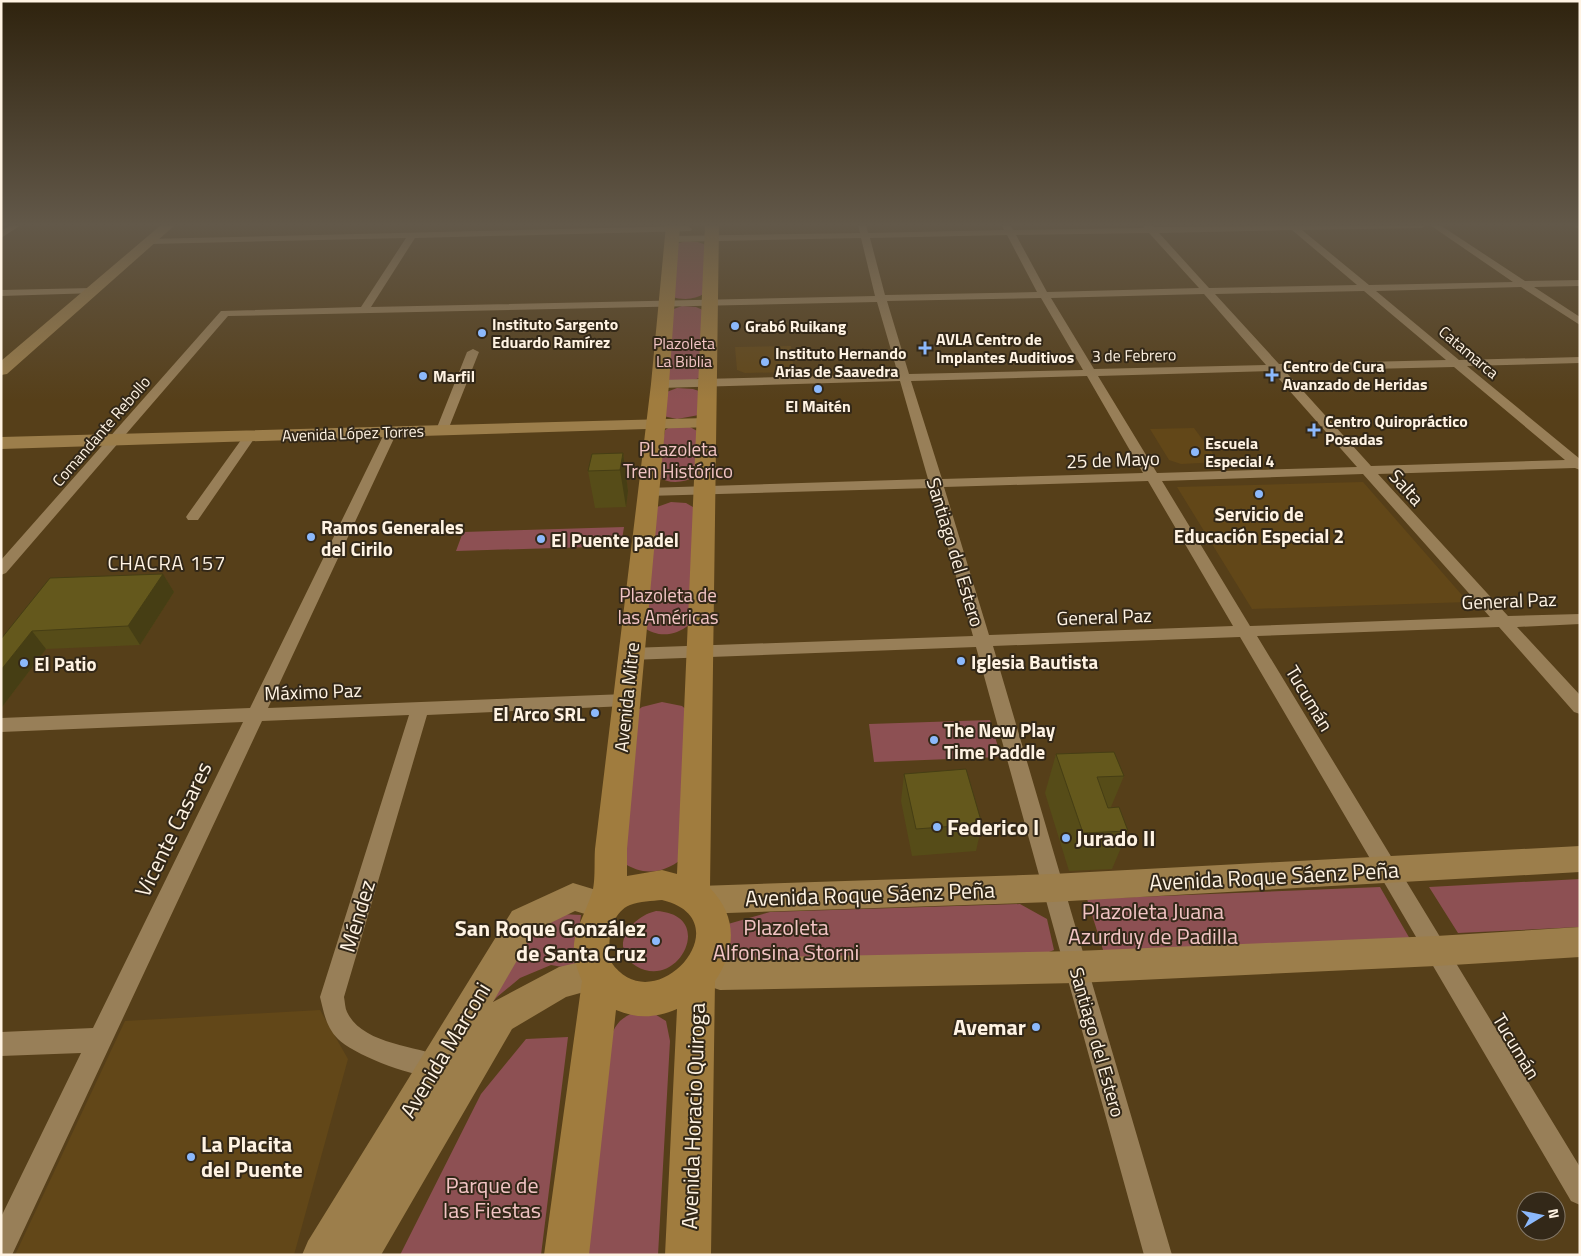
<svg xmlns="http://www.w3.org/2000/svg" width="1581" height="1256" font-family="'Titillium Web',sans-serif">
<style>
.built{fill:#624718}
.green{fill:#8d5053}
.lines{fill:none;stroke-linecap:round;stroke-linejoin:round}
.minor{fill:#987f58;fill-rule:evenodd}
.secondary{fill:#9c7e4b;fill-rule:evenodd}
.primary{fill:#a07c3e;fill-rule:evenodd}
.wall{fill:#564c18}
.shaded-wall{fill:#463e14}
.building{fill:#64581c;stroke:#463e14}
.poi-dot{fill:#8cb9fc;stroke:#332818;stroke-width:2}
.labels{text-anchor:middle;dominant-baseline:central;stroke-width:4;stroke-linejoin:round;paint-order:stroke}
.far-poi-label{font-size:16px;font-weight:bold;fill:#fff3e3;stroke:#332818;text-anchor:start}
.far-park-label{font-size:16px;fill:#f2c4c4;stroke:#332818}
.far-street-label{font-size:16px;fill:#fff3e3;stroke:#332818}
.park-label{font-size:19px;fill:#f2c4c4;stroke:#332818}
.street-label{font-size:19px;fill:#fff3e3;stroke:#332818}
.poi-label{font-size:19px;font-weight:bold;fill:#fff3e3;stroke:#332818;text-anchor:start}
.neighbourhood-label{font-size:20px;letter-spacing:1px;fill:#fff3e3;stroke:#332818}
.near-poi-label{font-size:22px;font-weight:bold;fill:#fff3e3;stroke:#332818;text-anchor:start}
.near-street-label{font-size:22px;fill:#fff3e3;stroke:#332818}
.near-park-label{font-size:22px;fill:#f2c4c4;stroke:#332818}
</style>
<rect width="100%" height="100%" fill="#563f19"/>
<path class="built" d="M791,346L794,372L745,373L737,370L735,347Z
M1194,428L1219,462L1181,464L1169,460L1150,429Z
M1363,482L1468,602L1252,609L1177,487Z
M320,1010L348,1059L294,1255H15L125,1021Z"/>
<path class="green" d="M686,241L698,242L706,245L705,293C695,300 683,300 672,297L676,244Z
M682,306L696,307L705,311L699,378C690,382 675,382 665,379L671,310Z
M677,388L693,389L699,391V415L677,419L663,416L664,393Z
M670,427H690L699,432L696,476C684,483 669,485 657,476L665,430Z
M671,502L686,503L698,510L689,625C675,636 658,638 643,627L657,507Z
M624,527L621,546L456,551L463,532Z
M662,702L682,706L689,712L682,859C662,874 643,876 622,862L634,713L642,707Z
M990,720L1001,757L874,762L869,724Z
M1580,879V927L1458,933L1429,887Z
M1380,887L1410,939L1104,953L1087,899Z
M1020,904L1047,919L1054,950L1034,958L727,962L720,944L728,924L770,912Z
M656,911C718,914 678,992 636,966C608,948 630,917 656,911Z
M562,914L581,915L574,969L551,965L520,978L497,997L469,1028L525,943L539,927Z
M639,1011L653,1013L666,1021L670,1041L658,1255H586L607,1046C615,1026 617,1018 639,1011Z
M568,1037L541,1255H400L481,1094L526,1039Z"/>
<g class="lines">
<path class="minor" d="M11,225H21L1,238V231Z
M858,225H866L868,233L1004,230L1002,225H1010L1013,230L1144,228L1143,225H1152L1154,227L1426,225L1422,228L1302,230L1369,285L1513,282L1430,225H1440L1525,281L1580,280V286L1534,287L1580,317V325L1521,287L1376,291L1459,360L1580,357V363L1467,366L1580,459V470L1575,468L1378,474L1508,616L1580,614V624L1517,627L1580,695V714L1574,712L1499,627L1257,636L1580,1167V1205L1571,1201L1240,637L993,646L1172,1255H1144L976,647L630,660L624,658L622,654L624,650L630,648L973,636L931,488L647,496L640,492L647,488L928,479L900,381L660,388L654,384L660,380L898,374L877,302L228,316L6,573L1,575V560L221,311L361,307L406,238L150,244L147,243V239L688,226L692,229L691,231L415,238L371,307L875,296L861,238L672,242L667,239L672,236L860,233ZM1292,230L1357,285L1209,288L1159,233ZM1149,233L1199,288L1047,292L1016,235ZM1007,235L1037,292L885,295L870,238ZM1364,291L1446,360L1279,364L1215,294ZM1204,294L1266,365L1094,369L1051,298ZM1041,298L1083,370L909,374L887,301ZM1454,367L1565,460L1371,466L1285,371ZM1272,371L1357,467L1157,473L1098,376ZM1087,376L1143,473L942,479L911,381ZM1363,474L1490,617L1250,626L1162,481ZM1148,481L1233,626L989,635L944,487Z
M1574,225H1580V229L1575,227Z
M92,288L96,289V293L1,296V290Z
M473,349L479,352L448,430L442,434L438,433L436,430L467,352Z
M391,428L397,432L268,708L626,694L632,695L635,700L632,705L626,706L427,715L344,997C345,1002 345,1008 347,1012C362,1044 415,1046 444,1057L447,1066L444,1075C423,1083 354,1055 338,1039C326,1027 324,1013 320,997L409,715L262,721L12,1255H1V1217L81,1053L1,1056V1032L93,1028L243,722L1,732V718L250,708L385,432Z
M250,432L256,436L198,520H188L186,517L188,514L246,433Z"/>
<path class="secondary" d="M161,225H175L7,374L1,375V361Z
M706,418L712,419L715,423L712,427L1,449V437Z
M1580,846V872L1052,902L699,914L688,910L683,900L688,890L699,886L1052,874Z
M573,883L616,896L621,906L616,916L605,920L575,911L534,931L493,1002L559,967L597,958L609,963L614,974L609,985L566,997L512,1029L381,1255H302L308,1241L512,911Z
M1580,927V957L1436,966L1076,983L720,990L690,980L685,969L690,958L702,953L720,958L1076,951L1436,936Z"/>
<path class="primary" d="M666,225H680L669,384L627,849V876L662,870L677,874L705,225H719L710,888C738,917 736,950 715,981L711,1255H665L677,1009C655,1018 638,1019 616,1010L589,1255H544L582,981C565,941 578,932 591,896C596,885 594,862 595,849L651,384ZM662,900C746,920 654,1025 611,962C607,943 610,913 630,905C640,901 652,901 662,900Z"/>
</g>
<path class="wall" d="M623,453L628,491L626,507L595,508L588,471Z
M163,574L174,592L140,645L46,649L2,707H1V639Z
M1056,754L1124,776L1111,807L1128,831L1112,869L1069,871L1045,793Z
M904,774L982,824L976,851L912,856L901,801Z"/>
<path class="shaded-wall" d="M623,453L628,491L626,507L620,470Z
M163,574L174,592L140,645L128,626Z
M32,631L46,649L2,707L1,706V670Z"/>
<path class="building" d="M623,453L620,470L588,471L592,454Z
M163,574L128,626L32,631L1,670V639L50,578Z
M1114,752L1124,776L1097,777L1108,808L1119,807L1128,831L1083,833L1056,754Z
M966,769L982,824L916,829L904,774Z"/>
<linearGradient id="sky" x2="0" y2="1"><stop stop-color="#2f230e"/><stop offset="0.56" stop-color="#625849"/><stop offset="1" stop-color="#625849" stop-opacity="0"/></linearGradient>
<rect width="1581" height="401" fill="url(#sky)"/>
<g class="poi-dot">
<circle cx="735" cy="326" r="5"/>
<circle cx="482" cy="333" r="5"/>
<path d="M922.5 340.5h5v5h5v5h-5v5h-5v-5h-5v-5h5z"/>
<circle cx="765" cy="362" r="5"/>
<path d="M1269.5 367.5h5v5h5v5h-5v5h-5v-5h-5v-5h5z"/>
<circle cx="423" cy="376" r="5"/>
<circle cx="818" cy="389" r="5"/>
<path d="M1311.5 422.5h5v5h5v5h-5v5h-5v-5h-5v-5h5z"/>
<circle cx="1195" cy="452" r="5"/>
<circle cx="1259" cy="494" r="5"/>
<circle cx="311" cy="537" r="5"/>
<circle cx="541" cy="539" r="5"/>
<circle cx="961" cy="661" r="5"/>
<circle cx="24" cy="663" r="5"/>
<circle cx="595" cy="713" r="5"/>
<circle cx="934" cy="740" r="5"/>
<circle cx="937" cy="827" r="5"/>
<circle cx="1066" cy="838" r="5"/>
<circle cx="656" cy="941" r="5"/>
<circle cx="1036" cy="1027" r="5"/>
<circle cx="191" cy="1157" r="5"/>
</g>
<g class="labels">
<g class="far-poi-label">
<text x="492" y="324">Instituto Sargento<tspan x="492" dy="18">Eduardo Ramírez</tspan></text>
<text x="745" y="326">Grabó Ruikang</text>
<text x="936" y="339">AVLA Centro de<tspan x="936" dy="18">Implantes Auditivos</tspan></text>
<text x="775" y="353">Instituto Hernando<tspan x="775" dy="18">Arias de Saavedra</tspan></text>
<text x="1283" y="366">Centro de Cura<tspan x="1283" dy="18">Avanzado de Heridas</tspan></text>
<text x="433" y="376">Marfil</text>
<text x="818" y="406" text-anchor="middle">El Maitén</text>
<text x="1325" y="421">Centro Quiropráctico<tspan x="1325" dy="18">Posadas</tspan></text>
<text x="1205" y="443">Escuela<tspan x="1205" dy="18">Especial 4</tspan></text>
</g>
<g class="far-park-label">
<text x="684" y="343">Plazoleta<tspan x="684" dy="18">La Biblia</tspan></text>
</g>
<g class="far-street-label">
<text transform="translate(1469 352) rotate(40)">Catamarca</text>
<text transform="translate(1134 355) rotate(-1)">3 de Febrero</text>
<text transform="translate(101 431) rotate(-49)">Comandante Rebollo</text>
<text transform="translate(353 433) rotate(-2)">Avenida López Torres</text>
</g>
<g class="park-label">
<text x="678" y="448">PLazoleta<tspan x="678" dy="22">Tren Histórico</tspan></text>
<text x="668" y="594">Plazoleta de<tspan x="668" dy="22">las Américas</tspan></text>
</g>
<g class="street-label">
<text transform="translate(1113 459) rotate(-2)">25 de Mayo</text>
<text transform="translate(1407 487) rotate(48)">Salta</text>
<text transform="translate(956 552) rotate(73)">Santiago del Estero</text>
<text transform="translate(1509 600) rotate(-2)">General Paz</text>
<text transform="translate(1104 616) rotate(-2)">General Paz</text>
<text transform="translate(313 691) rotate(-2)">Máximo Paz</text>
<text transform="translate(626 697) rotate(-84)">Avenida Mitre</text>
<text transform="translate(1310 698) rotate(59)">Tucumán</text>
<text transform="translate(1098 1042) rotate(74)">Santiago del Estero</text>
<text transform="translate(1517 1046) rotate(59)">Tucumán</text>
</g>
<g class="poi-label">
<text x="1259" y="513" text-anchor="middle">Servicio de<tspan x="1259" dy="22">Educación Especial 2</tspan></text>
<text x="321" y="526">Ramos Generales<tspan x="321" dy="22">del Cirilo</tspan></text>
<text x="551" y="539">El Puente padel</text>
<text x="971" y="661">Iglesia Bautista</text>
<text x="34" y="663">El Patio</text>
<text x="585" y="713" text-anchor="end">El Arco SRL</text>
<text x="944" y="729">The New Play<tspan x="944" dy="22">Time Paddle</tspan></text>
</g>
<g class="neighbourhood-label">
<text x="167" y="562">CHACRA 157</text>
</g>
<g class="near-poi-label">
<text x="947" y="827">Federico I</text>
<text x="1076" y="838">Jurado II</text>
<text x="646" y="928" text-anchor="end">San Roque González<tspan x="646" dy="25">de Santa Cruz</tspan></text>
<text x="1026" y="1027" text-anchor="end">Avemar</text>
<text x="201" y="1144">La Placita<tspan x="201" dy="25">del Puente</tspan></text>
</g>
<g class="near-street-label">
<text transform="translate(173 829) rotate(-64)">Vicente Casares</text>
<text transform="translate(1274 876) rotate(-3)">Avenida Roque Sáenz Peña</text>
<text transform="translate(870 894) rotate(-2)">Avenida Roque Sáenz Peña</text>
<text transform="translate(357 916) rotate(-73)">Méndez</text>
<text transform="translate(445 1050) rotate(-59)">Avenida Marconi</text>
<text transform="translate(693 1116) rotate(-88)">Avenida Horacio Quiroga</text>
</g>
<g class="near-park-label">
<text x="1153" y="911">Plazoleta Juana<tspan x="1153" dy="25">Azurduy de Padilla</tspan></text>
<text x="786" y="927">Plazoleta<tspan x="786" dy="25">Alfonsina Storni</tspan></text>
<text x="492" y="1185">Parque de<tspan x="492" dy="25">las Fiestas</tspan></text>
</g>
</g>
<rect width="1581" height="1256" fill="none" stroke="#fff3e3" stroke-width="5"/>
<g transform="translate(1541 1216) rotate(80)"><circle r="24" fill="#332818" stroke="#857969"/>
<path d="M0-4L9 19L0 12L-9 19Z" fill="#8cb9fc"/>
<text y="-8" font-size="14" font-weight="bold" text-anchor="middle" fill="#fff3e3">N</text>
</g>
</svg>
